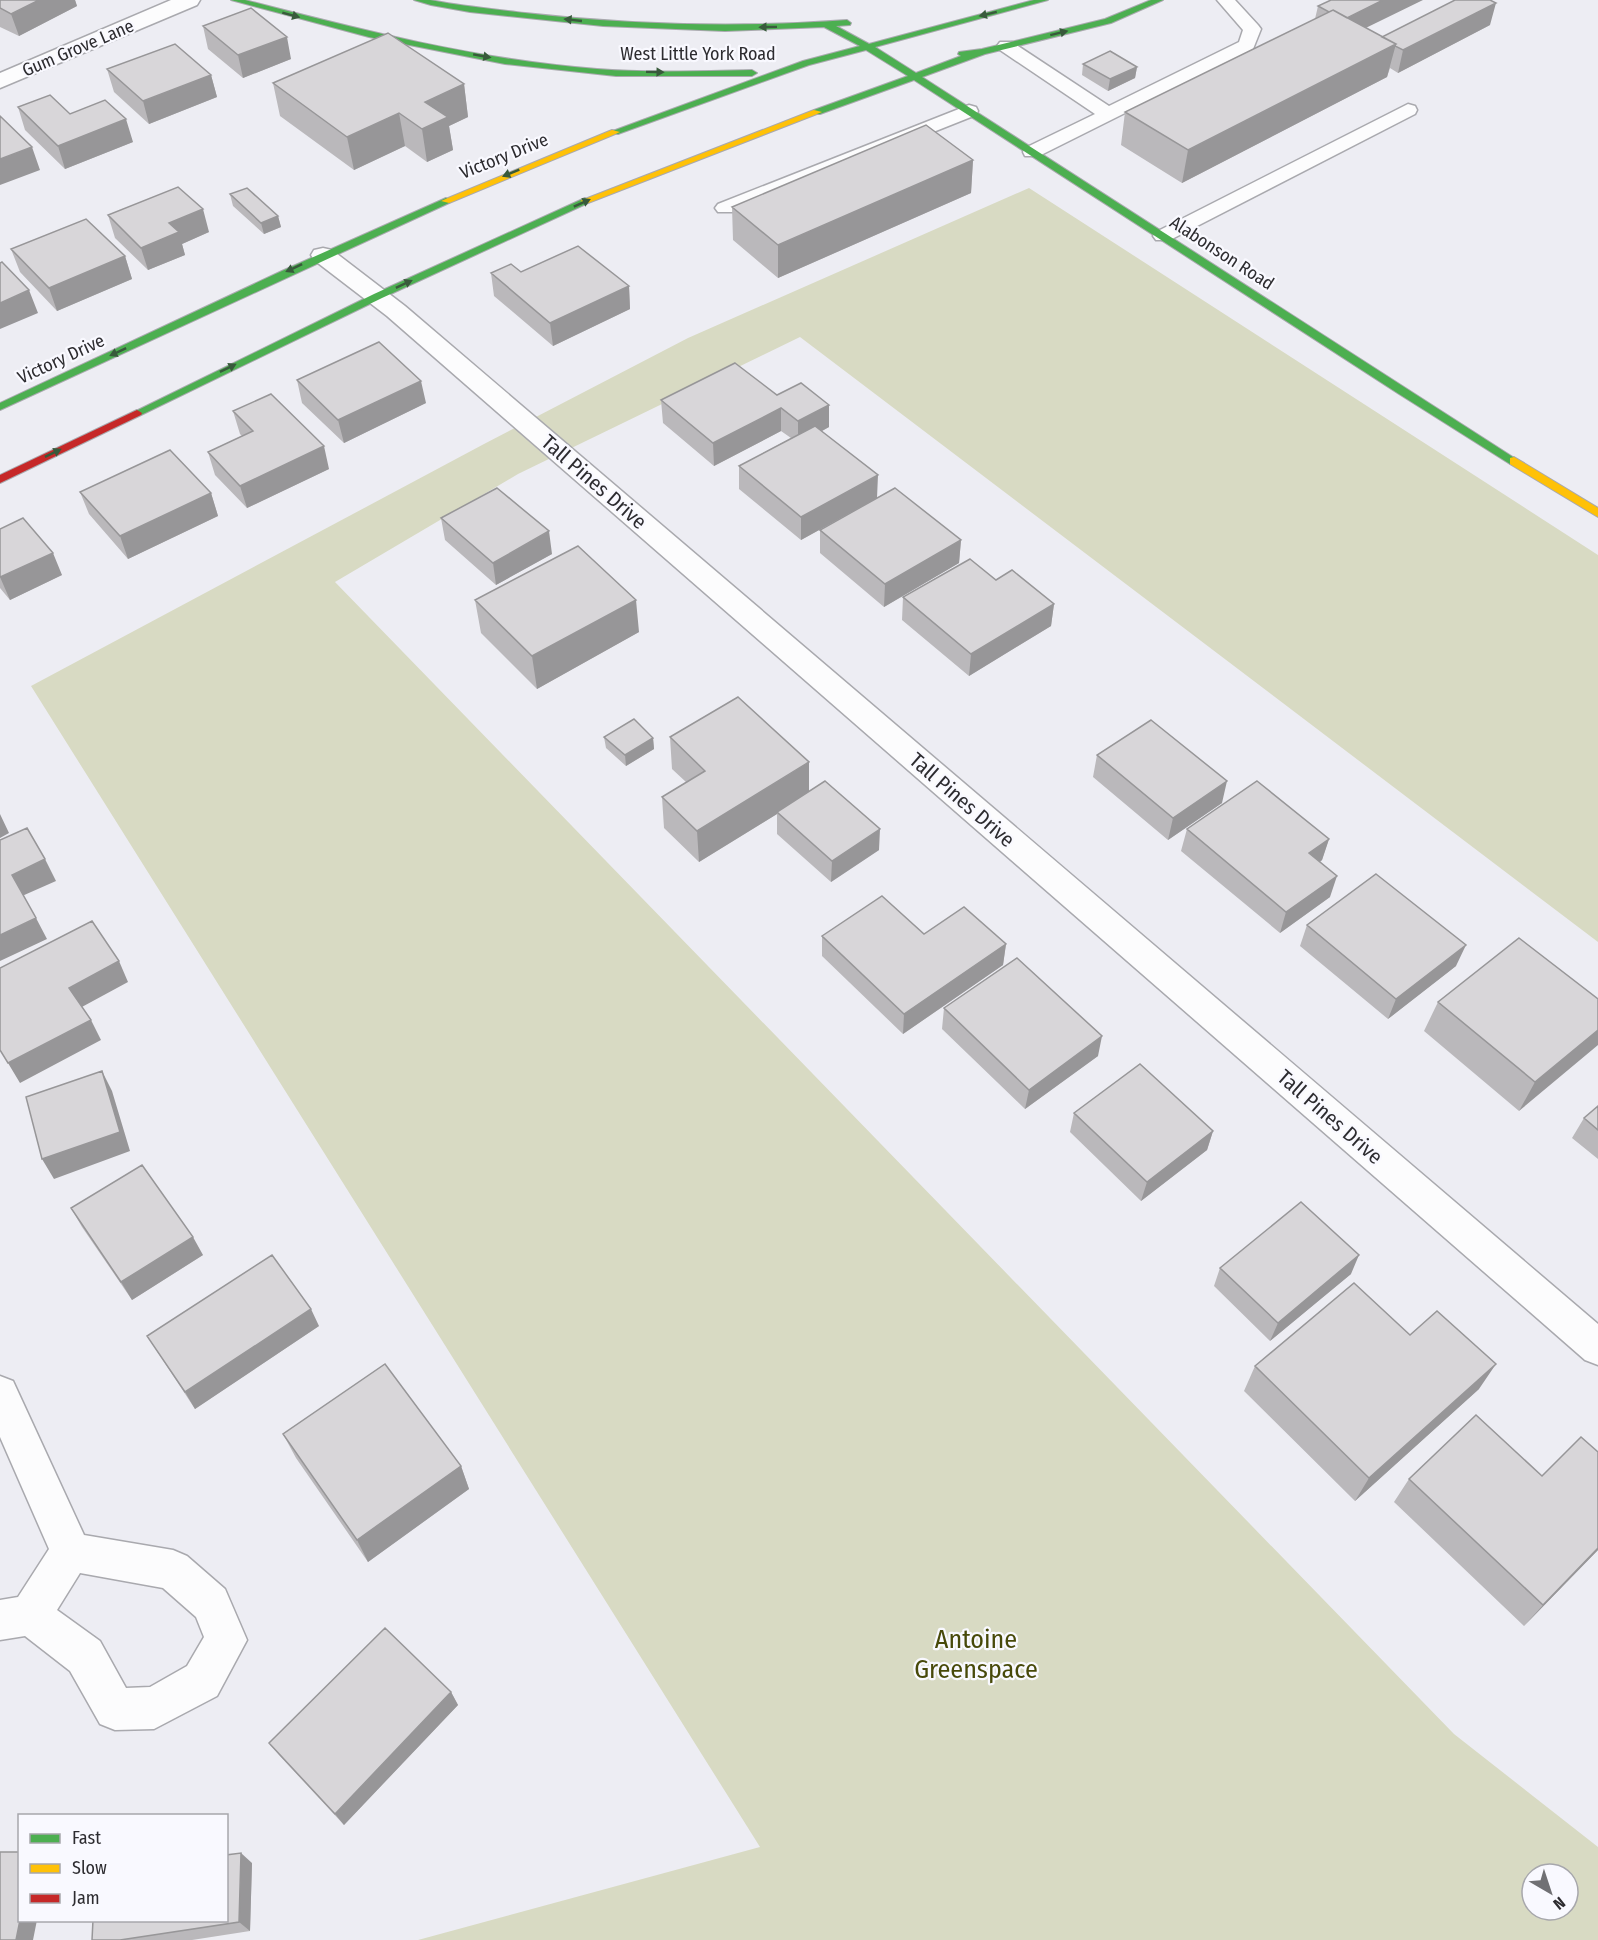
<svg xmlns="http://www.w3.org/2000/svg" width="1598" height="1940" font-family="'Fira Sans Condensed',sans-serif">
<style>
.green{fill:#d8dac3;fill-rule:evenodd}
.lines{fill:none;stroke-linecap:round;stroke-linejoin:round}
.lane-casing{stroke:#a9a9ae;stroke-width:3}
.street-casing{stroke:#a9a9ae;stroke-width:3}
.fast-casing{stroke:#a9a9ae;stroke-width:2}
.slow-casing{stroke:#a9a9ae;stroke-width:2}
.jam-casing{stroke:#a9a9ae;stroke-width:2}
.lane{fill:#fcfcfd;fill-rule:evenodd}
.street{fill:#fcfcfd;fill-rule:evenodd}
.fast{fill:#4caf50;fill-rule:evenodd}
.slow{fill:#ffc107;fill-rule:evenodd}
.jam{fill:#c62828;fill-rule:evenodd}
.wall{fill:#bab8bb}
.shaded-wall{fill:#979698}
.building{fill:#d8d6d9;stroke:#979698;stroke-width:1.5}
.oneway{fill:#385a3b}
.labels{text-anchor:middle;dominant-baseline:central;stroke-width:4.5;stroke-linejoin:round;paint-order:stroke}
.far-street-label{font-size:18px;fill:#2d2c30;stroke:#f9f9ff}
.street-label{font-size:21px;fill:#2d2c30;stroke:#f9f9ff}
.near-park-label{font-size:26px;fill:#474909;stroke:#f9f9ff}
</style>
<rect width="100%" height="100%" fill="#ededf3"/>
<path class="green" d="M1029,188L1598,555V942L800,337L518,474L335,582L1454,1734L1598,1847V1940H418L760,1847L31,686L484,444L688,338ZM1532,1874H1568V1910H1532Z"/>
<g class="lines">
<g class="lane-casing">
<path id="lane" d="M1217,0H1235L1258,25L1261,29L1253,49L1039,156H1025L1023,152L1025,148L1095,114L1000,50L997,46L1000,42H1012L1109,106L1239,42L1243,30Z
M1408,104L1415,106L1417,110L1415,114L1170,240H1156L1153,236L1156,232Z
M969,105L976,107L978,111L976,115L732,212H718L715,208L718,204Z"/>
</g>
<g class="street-casing">
<path id="street" d="M171,0H200L197,5L0,88V73Z
M323,248L332,250L405,306L1598,1324V1365L1585,1360L387,316L314,260L311,255L314,250Z
M0,1376L13,1381L84,1535L173,1550L187,1556L225,1589L247,1640L217,1696L154,1729L115,1730L100,1724L70,1671L25,1636L0,1640V1600L18,1597L49,1549L0,1437ZM80,1573L163,1588L196,1617L204,1637L187,1666L150,1687L126,1688L100,1641L57,1610Z"/>
</g>
<g class="fast-casing">
<path id="fast" d="M231,0H245C361,30 478,60 597,69C649,73 701,71 752,70L757,73L752,76H616L505,64L369,37Z
M414,0H430C461,6 493,9 525,13C632,25 739,28 847,20L851,23L850,25L836,26L869,44L1034,0H1048L875,47L916,73L961,56L958,54L959,52L982,49L1105,19L1151,0H1163L1111,23L985,54L922,77L1519,461L1518,464H1510L1399,394L914,80L820,114H814V110L908,76L866,50L809,65L618,134L610,132L803,61L860,46L824,27L725,31L603,26L470,12L431,5Z
M446,198L451,201L449,203L0,410V403L282,271Z
M585,198L590,201L588,203L382,298L141,415H133L132,413L374,294Z"/>
</g>
<g class="slow-casing">
<path id="slow" d="M814,110L822,112L588,203L580,201Z
M612,130L620,132L449,203L441,201Z
M1514,457L1598,508V517L1510,464V458Z"/>
</g>
<g class="jam-casing">
<path id="jam" d="M137,410L142,413L141,415L0,483V475Z"/>
</g>
<use href="#lane" class="lane"/>
<use href="#street" class="street"/>
<use href="#fast" class="fast"/>
<use href="#slow" class="slow"/>
<use href="#jam" class="jam"/>
</g>
<path class="wall" d="M0,0H75L77,6L19,36L0,27Z
M1318,6L1366,28L1382,37L1490,25L1398,73L1390,68L1387,77L1182,183L1121,145L1125,112L1315,19Z
M203,26L291,59L243,78L208,49Z
M1083,64L1137,67L1135,78L1108,91L1082,75Z
M107,69L211,75L217,97L149,124L114,92Z
M273,83L464,84L468,117L449,126L453,150L427,162L405,146L354,170L280,116Z
M18,107L70,114L133,142L65,169L25,130Z
M973,160L971,193L778,278L733,240L732,207Z
M230,194L278,216L281,227L264,234L233,206Z
M108,215L209,232L182,244L185,255L148,270L115,238Z
M11,249L125,256L132,279L57,311L20,272Z
M491,273L629,286L630,309L553,346L494,296Z
M297,380L426,403L344,443L302,403Z
M777,395L829,405V427L822,431L877,498L801,540L739,489V466L791,438L781,431L714,466L663,423L661,400Z
M233,411L329,469L247,508L215,475L208,452L242,436L240,434Z
M80,492L211,493L218,516L128,559L89,514Z
M441,518L552,554L496,585L445,540Z
M0,529L62,575L10,600L0,588Z
M820,530L961,540L959,563L884,607L820,553Z
M996,580L1054,604L1051,626L969,676L902,620L903,597Z
M475,600L639,632L537,689L481,633Z
M604,737L653,738L654,749L626,766L606,748Z
M670,737L809,792L879,850L831,882L777,834V814L699,862L664,828L662,797L686,782L672,769Z
M1097,755L1222,803L1168,840L1093,777Z
M1187,829L1329,839L1322,860L1320,862L1330,897L1280,933L1181,851Z
M1307,925L1456,966L1388,1019L1300,946Z
M924,934L1006,944L1003,965L903,1034L822,956V936Z
M1598,999L1519,1111L1424,1031L1438,1002Z
M944,1008L1098,1056L1025,1109L942,1029Z
M1598,1106V1159L1572,1138L1584,1118Z
M1074,1113L1213,1131L1207,1150L1141,1201L1070,1132Z
M71,1208L203,1255L132,1300L82,1227Z
M1220,1268L1351,1274L1270,1341L1214,1286Z
M319,1326L195,1409L147,1336Z
M1410,1335L1479,1389L1355,1501L1244,1391L1255,1366Z
M283,1434L461,1466L469,1489L368,1562L296,1458Z
M1542,1476L1598,1550L1524,1626L1394,1502L1409,1479Z
M451,1692L458,1705L344,1825L279,1755L269,1743Z
M252,1863L250,1931L192,1940H92Z"/>
<path class="shaded-wall" d="M39,0H75L77,6L19,36L11,14Z
M1383,0H1423L1337,42L1343,20Z
M1496,3L1490,25L1398,73L1403,50Z
M287,37L291,59L243,78L238,55Z
M1396,44L1387,77L1182,183L1188,150Z
M1137,67L1135,78L1108,91L1110,79Z
M211,75L217,97L149,124L143,101Z
M464,84L468,117L449,126L453,150L427,162L422,129L425,102Z
M399,113L405,146L354,170L347,137Z
M126,119L133,142L65,169L58,146Z
M32,147L40,170L0,185V159Z
M973,160L971,193L778,278V245Z
M203,209L209,232L182,244L185,255L148,270L141,248L169,223Z
M278,216L281,227L264,234L261,223Z
M125,256L132,279L57,311L49,288Z
M629,286L630,309L553,346L550,323Z
M29,290L38,313L0,329V303Z
M421,381L426,403L344,443L338,420Z
M829,405V427L798,444V421Z
M781,408V431L714,466L713,443Z
M324,446L329,469L247,508L240,486Z
M878,475L877,498L801,540V517Z
M211,493L218,516L128,559L120,536Z
M549,531L552,554L496,585L493,563Z
M961,540L959,563L884,607L885,584Z
M53,553L62,575L10,600L0,577Z
M636,600L639,632L537,689L532,656Z
M1054,604L1051,626L969,676L971,654Z
M653,738L654,749L626,766L625,755Z
M809,762V794L777,812V814L699,862L697,831Z
M1227,781L1222,803L1168,840L1173,818Z
M0,814L9,833L0,838Z
M880,829L879,850L831,882L832,861Z
M1329,839L1322,860L1302,875L1309,853Z
M45,859L56,881L22,896L12,875Z
M1337,876L1330,897L1280,933L1286,912Z
M36,918L47,939L0,961V935Z
M1006,944L1003,965L903,1034L904,1014Z
M1466,945L1456,966L1388,1019L1396,999Z
M119,961L128,982L80,1008L69,988Z
M91,1020L101,1040L20,1083L8,1063Z
M1598,1030V1045L1519,1111L1535,1082Z
M1102,1036L1098,1056L1025,1109L1029,1090Z
M102,1071L112,1091L130,1151L54,1179L42,1159Z
M1213,1131L1207,1150L1141,1201L1147,1182Z
M193,1237L203,1255L132,1300L121,1282Z
M1359,1255L1351,1274L1270,1341L1278,1323Z
M311,1309L319,1326L195,1409L185,1392Z
M1496,1364L1479,1389L1355,1501L1369,1478Z
M461,1466L469,1489L368,1562L357,1540Z
M1598,1548V1550L1524,1626L1543,1605Z
M451,1692L458,1705L344,1825L335,1814Z
M241,1853L252,1863L250,1931L239,1922Z
M20,1920H37L33,1940H16Z"/>
<path class="building" d="M0,0H39L11,14L0,8Z
M1331,0H1383L1347,18L1333,10L1329,12L1318,6Z
M1455,0H1490L1496,3L1403,50L1395,46L1396,44L1382,37Z
M251,8L287,37L238,55L203,26Z
M1333,10L1396,44L1188,150L1125,112Z
M388,33L464,84L425,102L448,117L422,129L399,113L347,137L273,83Z
M175,44L211,75L143,101L107,69Z
M1110,51L1137,67L1110,79L1083,64Z
M50,95L70,114L105,100L126,119L58,146L18,107Z
M0,116L32,147L0,159Z
M926,125L973,160L778,245L732,207Z
M178,187L203,209L169,223L179,232L141,248L108,215Z
M247,188L278,216L261,223L230,194Z
M86,219L125,256L49,288L11,249Z
M578,246L629,286L550,323L491,273L511,264L521,272Z
M2,262L29,290L0,303V263Z
M379,342L421,381L338,420L297,380Z
M735,363L777,395L801,383L829,405L798,421L781,408L713,443L661,400Z
M271,394L324,446L240,486L208,452L253,431L233,411Z
M815,426L878,475L801,517L739,466Z
M170,450L211,493L120,536L80,492Z
M497,488L549,531L493,563L441,518Z
M895,488L961,540L885,584L820,530Z
M23,518L53,553L0,577V529Z
M578,546L636,600L532,656L475,600Z
M970,559L996,580L1012,570L1054,604L971,654L903,597Z
M738,697L809,762L697,831L662,797L705,771L670,737Z
M634,719L653,738L625,755L604,737Z
M1151,720L1227,781L1173,818L1097,755Z
M825,781L880,829L832,861L777,812Z
M1257,781L1329,839L1309,853L1337,876L1286,912L1187,829Z
M27,828L45,859L12,875L36,918L0,935V840Z
M1376,874L1466,945L1396,999L1307,925Z
M882,896L924,934L964,907L1006,944L904,1014L822,936Z
M92,921L119,961L69,988L91,1020L8,1063L0,1050V968Z
M1519,938L1598,999V1030L1535,1082L1438,1002Z
M1017,958L1102,1036L1029,1090L944,1008Z
M1140,1064L1213,1131L1147,1182L1074,1113Z
M102,1071L120,1132L42,1159L26,1097Z
M1598,1106V1130L1584,1118Z
M142,1165L193,1237L121,1282L71,1208Z
M1301,1202L1359,1255L1278,1323L1220,1268Z
M272,1255L311,1309L185,1392L147,1336Z
M1354,1283L1410,1335L1437,1311L1496,1364L1369,1478L1255,1366Z
M385,1364L461,1466L357,1540L283,1434Z
M1476,1415L1542,1476L1581,1437L1598,1452V1548L1543,1605L1409,1479Z
M385,1628L451,1692L335,1814L269,1743Z
M0,1852H20V1920L16,1940H0Z
M241,1853L239,1922L120,1940H92L93,1920H226V1855Z"/>
<defs><path id="oneway-solid" d="M-6-.8H1V-3.2L6.5 0L1 3.2V.8H-6Z" transform="scale(1.5)"/></defs>
<g class="oneway">
<use href="#oneway-solid" transform="translate(988 14) rotate(166)"/>
<use href="#oneway-solid" transform="translate(291 15) rotate(15)"/>
<use href="#oneway-solid" transform="translate(573 20) rotate(-174)"/>
<use href="#oneway-solid" transform="translate(768 27) rotate(179)"/>
<use href="#oneway-solid" transform="translate(1059 33) rotate(-14)"/>
<use href="#oneway-solid" transform="translate(482 56) rotate(10)"/>
<use href="#oneway-solid" transform="translate(655 72) rotate(1)"/>
<use href="#oneway-solid" transform="translate(511 173) rotate(158)"/>
<use href="#oneway-solid" transform="translate(582 203) rotate(-24)"/>
<use href="#oneway-solid" transform="translate(294 268) rotate(155)"/>
<use href="#oneway-solid" transform="translate(404 284) rotate(-25)"/>
<use href="#oneway-solid" transform="translate(118 352) rotate(155)"/>
<use href="#oneway-solid" transform="translate(228 368) rotate(-26)"/>
<use href="#oneway-solid" transform="translate(53 453) rotate(-26)"/>
</g>
<g class="labels">
<g class="far-street-label">
<text transform="translate(78 48) rotate(-23)">Gum Grove Lane</text>
<text x="698" y="54">West Little York Road</text>
<text transform="translate(504 156) rotate(-22)">Victory Drive</text>
<text transform="translate(1222 253) rotate(33)">Alabonson Road</text>
<text transform="translate(61 359) rotate(-25)">Victory Drive</text>
</g>
<g class="street-label">
<text transform="translate(594 482) rotate(41)">Tall Pines Drive</text>
<text transform="translate(962 800) rotate(41)">Tall Pines Drive</text>
<text transform="translate(1330 1117) rotate(41)">Tall Pines Drive</text>
</g>
<g class="near-park-label">
<text x="976" y="1639">Antoine<tspan x="976" dy="30">Greenspace</tspan></text>
</g>
</g>
<rect x="18" y="1814" width="210" height="108" fill="#f9f9ff" stroke="#a7a7ac" stroke-width="1.5"/>
<rect x="30" y="1834" width="30" height="9" fill="#4caf50" stroke="#a7a7ac" stroke-width="1.5"/>
<text x="72" y="1844" font-size="18" fill="#2d2c30">Fast</text>
<rect x="30" y="1864" width="30" height="9" fill="#ffc107" stroke="#a7a7ac" stroke-width="1.5"/>
<text x="72" y="1874" font-size="18" fill="#2d2c30">Slow</text>
<rect x="30" y="1894" width="30" height="9" fill="#c62828" stroke="#a7a7ac" stroke-width="1.5"/>
<text x="72" y="1904" font-size="18" fill="#2d2c30">Jam</text>
<g transform="translate(1550 1892) rotate(141)"><circle r="28" fill="#f9f9ff" stroke="#a7a7ac" stroke-width="1.5"/>
<path d="M0-4.5L10 22L0 15L-10 22Z" fill="#707074"/>
<text y="-9" font-size="16" font-weight="bold" text-anchor="middle" fill="#2d2c30">N</text>
</g>
</svg>
